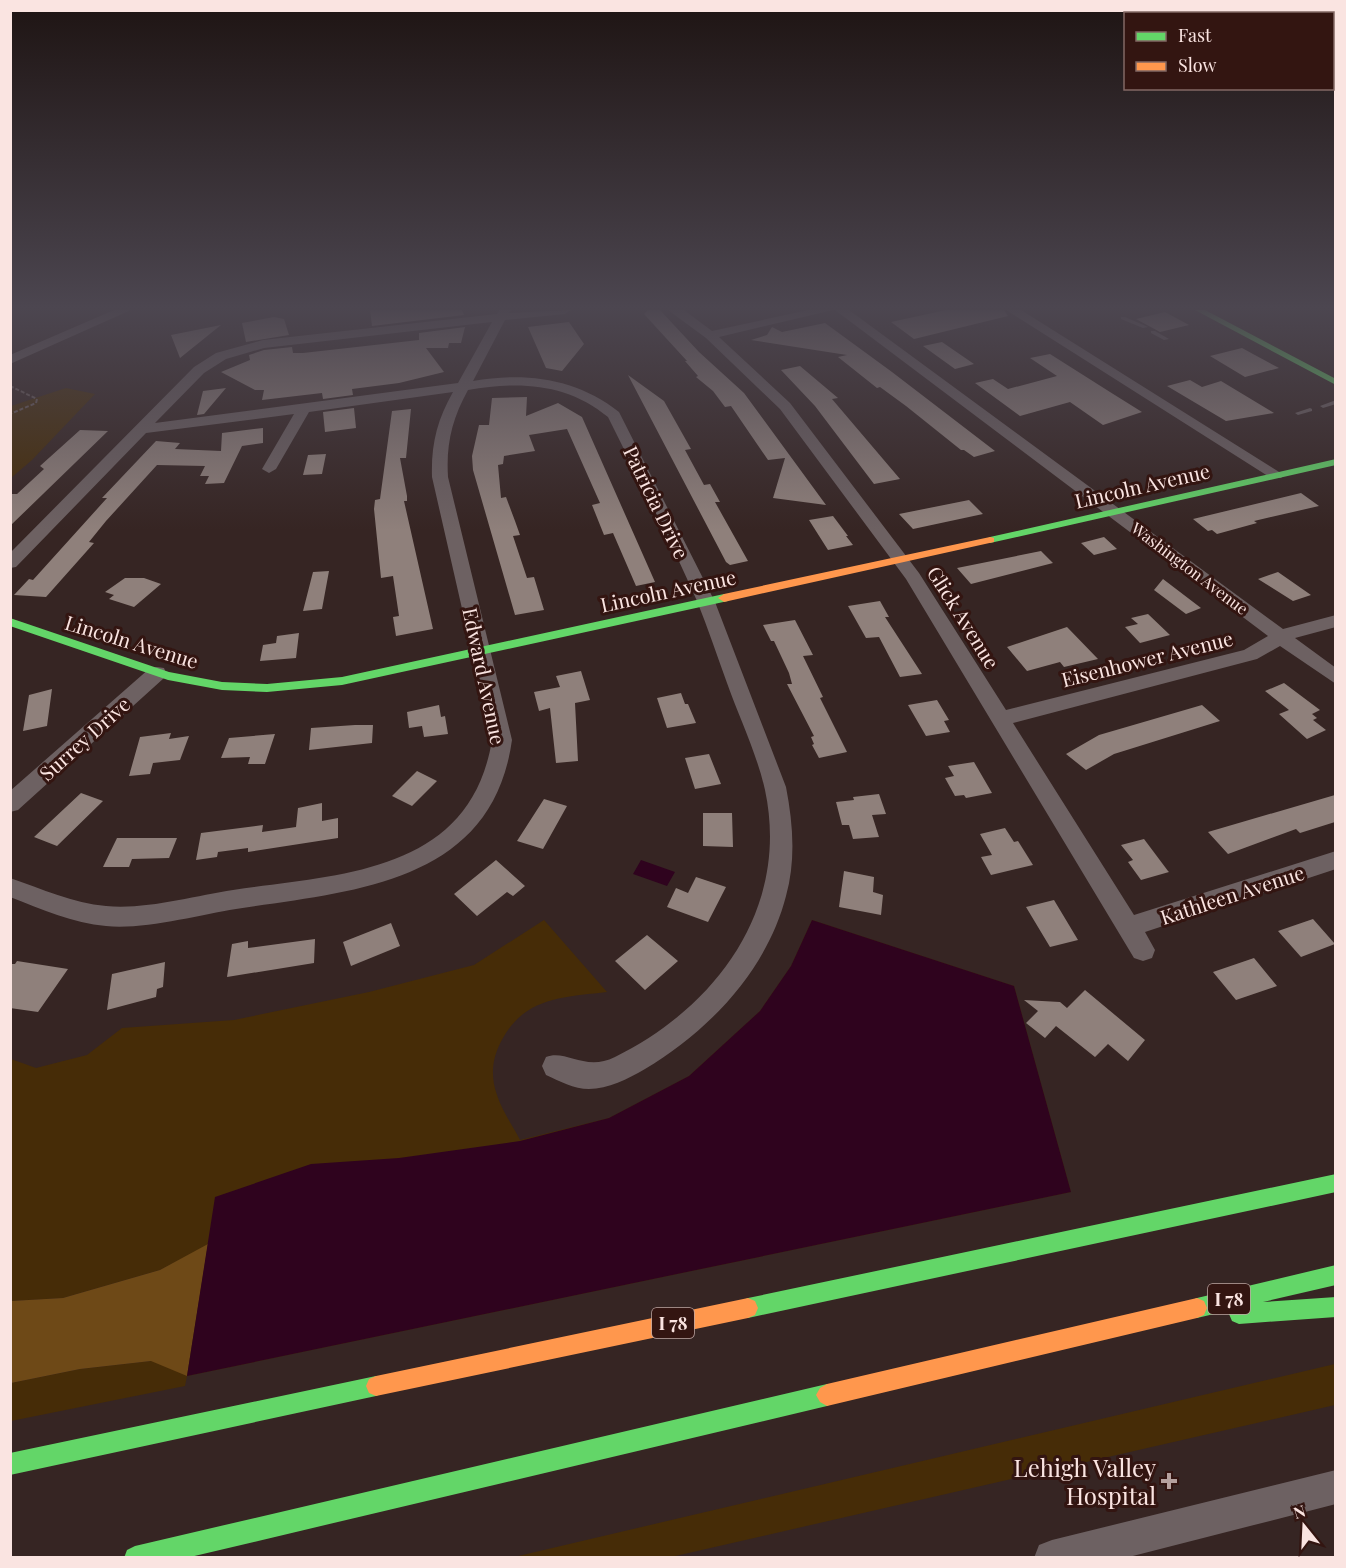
<svg xmlns="http://www.w3.org/2000/svg" width="1346" height="1568" font-family="'Playfair Display',serif">
<style>
.green{fill:#462c07}
.forest{fill:#6e4917}
.water{fill:#2f031e}
.building{fill:#8f807b}
.lines{fill:none;stroke-linecap:round;stroke-linejoin:round}
.path{stroke:#6c5e5e;stroke-width:2;stroke-dasharray:4 2;stroke-linecap:butt}
.lane{fill:#6d6162;fill-rule:evenodd}
.street{fill:#6d6162;fill-rule:evenodd}
.fast{fill:#63d668;fill-rule:evenodd}
.slow{fill:#ff974d;fill-rule:evenodd}
.poi-dot{fill:#b5a19e;stroke:#331511;stroke-width:2}
.labels{text-anchor:middle;dominant-baseline:central;stroke-width:6;stroke-linejoin:round;paint-order:stroke}
.far-street-label{font-size:16px;fill:#fae4e1;stroke:#331511}
.shield{fill:#331511;stroke:#bea6a3;stroke-width:1.5}
.shield-label{font-size:18px;font-weight:bold;fill:#fae4e1}
.street-label{font-size:20px;fill:#fae4e1;stroke:#331511}
.near-poi-label{font-size:24px;fill:#fae4e1;stroke:#331511;text-anchor:end}
</style>
<rect width="100%" height="100%" fill="#362523"/>
<path class="green" d="M66,388L95,394L32,460L11,478V406Z
M544,920L607,992C564,997 526,997 503,1038C492,1057 490,1075 497,1095C502,1111 513,1126 520,1140L609,1118L689,1076L760,1011L791,966L812,920L1014,986L1071,1192L187,1376L185,1386L11,1421V1383L80,1369L151,1361L208,1245L160,1270L63,1298L11,1301V1059L36,1068L87,1055L122,1028L234,1020L369,992L474,965Z
M1335,1364V1405L671,1557H514Z"/>
<path class="forest" d="M208,1244L187,1376L151,1361L80,1369L11,1383V1301L63,1298L160,1270Z"/>
<path class="water" d="M641,860L675,872L667,886L633,874Z
M812,920L1014,986L1071,1192L187,1376L215,1197L311,1164L399,1158L520,1141L609,1118L689,1076L760,1011L791,966Z"/>
<path class="building" d="M370,310H462L464,315L372,326Z
M648,310H660L699,352L744,393L826,505L773,498L785,458L768,460L731,406L725,407L713,391L696,377L698,376L685,361H687L644,314Z
M946,310H1004L1008,316L914,339L891,322Z
M1165,312L1189,325L1160,332L1136,319Z
M274,317L284,319L289,335L246,342L242,323Z
M569,322L584,344L562,371L546,368L528,327Z
M825,323L892,372L995,451L974,457L964,450H961L906,406L880,387L877,388L838,357L847,355L751,340L767,335L772,327L782,332Z
M221,325L180,358L171,335Z
M465,327L461,343H449L448,348H426L444,372L399,383L352,389L353,395L323,399L322,393L262,400L264,390H255L221,372L250,360L249,355L264,350L292,347L293,353H303L419,340V333Z
M942,342L974,364L955,369L923,346Z
M1242,348L1253,354L1279,368L1245,377L1210,356Z
M1050,354L1110,392L1142,412L1103,425L1070,402L1020,416L975,383L993,379L1008,389L1057,376L1030,358Z
M800,366L838,398L832,399L900,479L874,484L815,406L781,370Z
M628,375L664,401L691,449L685,450L704,485L710,484L720,502H715L748,561L730,565L726,562Z
M1190,380L1202,387L1221,381L1274,413L1226,421L1167,386Z
M226,388L204,414L197,415L203,391Z
M527,397L526,416L558,403L582,417L655,582L636,586L613,533L604,535L592,505L600,503L567,429L529,435L535,451L504,456L503,464L498,465L501,498L506,497L515,521L520,535L513,536L527,578L534,577L544,610L515,615L473,470L472,456L479,425H489L492,398Z
M354,408L356,428L325,432L323,412Z
M411,409L406,458H400L407,496V501H404L433,629L396,636L393,617L399,616L393,576L381,578L374,509L375,500L380,499L392,411Z
M263,428V443L242,446L224,483L205,484L209,476H200L205,466L157,465L106,521L89,542L94,543L46,597L14,595L29,579L33,580L107,498H102L156,441L180,443L175,449L221,451L222,433Z
M80,430L108,431L10,526V494H17L44,469L40,466Z
M326,454L322,474L303,475L308,455Z
M1301,493L1319,506L1254,521L1257,523L1217,534L1212,530L1208,531L1193,519Z
M969,500L983,514L913,529L899,514Z
M833,516L848,536H846L853,545L828,550L809,520Z
M1104,537L1117,549L1094,555L1081,543Z
M1041,551L1053,563L971,584L957,568Z
M329,571L322,609L303,611L313,572Z
M1278,572L1311,595L1293,601L1258,579Z
M125,578H144L161,584L134,607L109,599L114,595L105,592Z
M1163,579L1201,608L1186,614L1154,590Z
M880,601L889,617H885L922,674L900,677L879,637L866,638L848,606Z
M1148,614L1170,635L1140,643L1125,627L1138,624L1131,618Z
M795,620L813,655L803,656L823,697L820,698L847,752L819,758L812,745L814,744L811,737L814,736L787,684H792L789,673L774,641H771L763,625Z
M1067,627L1098,659L1064,667L1060,662L1027,671L1007,647Z
M299,633L296,658L260,661L263,645L276,643L277,636Z
M581,671L590,700L575,703L578,761L556,763L550,708L539,711L534,692L560,687L556,676Z
M1284,683L1320,710L1312,714L1317,718L1313,720L1326,730L1307,739L1279,714L1289,710L1265,691Z
M52,689L47,726L23,731L29,695Z
M681,693L685,704H688L696,723L667,728L657,698Z
M937,700L949,720L944,721L950,732L926,736L908,705Z
M439,705L441,717L445,716L448,734L424,737L422,726L409,728L407,712Z
M1202,705L1220,721L1114,754L1086,770L1066,754L1099,735Z
M355,725H373L372,743L309,750L311,728Z
M171,733L169,739L189,736L180,760L153,763L150,774L129,776L140,737Z
M275,734L265,764H248L250,757L221,758L229,738Z
M709,754L721,784L695,789L685,758Z
M974,762L992,793L966,798L964,795L955,796L945,778L954,776L948,766Z
M417,771L437,781L412,806L392,796Z
M81,793L103,801L57,846L34,837Z
M879,794L886,814L872,815L879,837L853,839L849,825H842L836,802L854,800L853,797Z
M1335,795V822L1300,833L1296,829L1228,854L1208,832Z
M544,799L567,806L543,849L517,841Z
M322,803V821L338,818V838L248,852V848L218,852L217,857L196,860L201,833L263,825L262,832L296,827L298,808Z
M703,813H732L733,847L703,846Z
M1005,828L1014,842L1018,841L1033,865L991,875L981,857L992,855L980,834Z
M117,838H177L169,858L132,859L129,867H103Z
M1144,839L1168,871L1169,872L1141,880L1128,862L1133,860L1121,845Z
M496,860L525,886L513,896L507,892L477,916L454,894Z
M844,871L874,877L873,892L883,895L881,915L839,907Z
M696,877L726,887L708,922L667,907L676,888L688,893Z
M1054,900L1078,940L1050,947L1026,907Z
M1313,919L1335,944L1301,957L1278,931Z
M391,923L400,946L351,966L343,942Z
M647,935L678,961L645,990L615,961Z
M315,939L314,963L227,977L232,944L248,941V948Z
M1254,958L1277,986L1236,1000L1213,972Z
M17,961L68,969L38,1012L10,1008V964H15Z
M165,962L163,987L157,989L156,997L107,1010L112,974Z
M1085,990L1145,1040L1128,1061L1108,1044L1095,1057L1056,1026L1045,1038L1026,1023L1038,1011L1024,1000L1060,1002L1067,1008Z"/>
<g class="lines">
<path class="path" d="M10,386L37,399L36,403L10,414"/>
<path class="lane" d="M1121,317H1125L1148,327L1143,328L1121,319Z
M1151,331H1155L1169,339L1164,340L1151,333Z
M1336,400V404L1323,408L1320,406Z
M1310,408L1312,409V411L1298,415L1295,413Z"/>
<path class="street" d="M114,310H131L10,364V355Z
M499,310H511L509,313L571,310L565,314L505,320L473,381C525,372 576,378 619,412L715,602L786,787C793,823 796,860 786,896C767,970 709,1031 645,1069C628,1079 608,1089 589,1089C574,1089 559,1081 546,1075L542,1066L546,1057C566,1049 585,1072 615,1057C718,1006 790,907 765,790C757,754 739,717 727,683C717,656 708,628 697,601C670,539 638,478 608,417C567,383 519,381 468,390C452,419 446,444 448,477L512,740C492,884 353,891 236,909C199,915 143,930 106,926C73,923 41,909 10,897V878C42,889 73,903 106,906C145,910 194,896 233,890C340,874 470,874 492,740L432,477C431,445 437,420 453,392L309,412L276,469L269,473L262,469L294,414L146,433L16,567L10,568V553L194,367L216,353L263,340L497,314ZM492,322L458,383L155,423L204,373L226,359L264,348Z
M668,310H684L712,331L808,310H833L719,337L790,403L919,573L1006,710L1244,650L1268,636L835,310H849L1283,629L1336,615V627L1295,638L1336,668V684L1280,646L1257,659L1013,723L1134,915L1336,851V869L1145,932L1155,950L1152,958L1143,961L1134,958L906,579L780,409L706,338Z
M1006,310H1021L1284,475L1281,478H1271Z
M157,667L164,668L166,673L164,678L18,810L10,812V791L150,668Z
M1336,1470V1504L1125,1558H1034L1039,1545L1052,1540Z"/>
<path class="fast" d="M1195,310H1205L1336,379V385Z
M1336,459V465L990,543L985,540L990,537Z
M724,594L730,598L728,601L342,685L267,692L222,690L168,680L10,626V618L169,672L222,682L267,684L342,677Z
M1336,1174V1192L748,1318L741,1315L738,1308L741,1301L748,1298Z
M1336,1265V1285L1263,1302L1336,1297V1317L1239,1324L1232,1321L1229,1314L1231,1310L1197,1318L1190,1315L1187,1308L1190,1301L1197,1298Z
M376,1376L383,1379L386,1386L383,1393L376,1396L10,1475V1453Z
M827,1384L834,1388L838,1395L834,1402L827,1406L186,1558H124L127,1550L135,1546Z"/>
<path class="slow" d="M990,537L994,538V542L724,602L718,598L724,594Z
M748,1298L755,1301L758,1308L755,1315L748,1318L376,1396L369,1393L366,1386L369,1379L376,1376Z
M1197,1298L1204,1301L1207,1308L1204,1315L1197,1318L827,1406L820,1402L816,1395L820,1388L827,1384Z"/>
</g>
<linearGradient id="sky" x2="0" y2="1"><stop stop-color="#1e1413"/><stop offset="0.58" stop-color="#4c4650"/><stop offset="1" stop-color="#4c4650" stop-opacity="0"/></linearGradient>
<rect width="1346" height="530" fill="url(#sky)"/>
<path class="poi-dot" d="M1166 1472h6v6h6v6h-6v6h-6v-6h-6v-6h6z"/>
<g class="labels">
<g class="far-street-label">
<text transform="translate(1190 568) rotate(37)">Washington Avenue</text>
</g>
<g class="shield">
<rect x="1208" y="1284" width="42" height="30" rx="4.5"/>
<rect x="652" y="1308" width="42" height="30" rx="4.5"/>
</g>
<g class="shield-label">
<text x="1229" y="1299">I 78</text>
<text x="673" y="1323">I 78</text>
</g>
<g class="street-label">
<text transform="translate(1142 485) rotate(-13)">Lincoln Avenue</text>
<text transform="translate(657 502) rotate(64)">Patricia Drive</text>
<text transform="translate(668 590) rotate(-12)">Lincoln Avenue</text>
<text transform="translate(964 617) rotate(58)">Glick Avenue</text>
<text transform="translate(132 641) rotate(17)">Lincoln Avenue</text>
<text transform="translate(1147 658) rotate(-14)">Eisenhower Avenue</text>
<text transform="translate(485 676) rotate(78)">Edward Avenue</text>
<text transform="translate(84 738) rotate(-42)">Surrey Drive</text>
<text transform="translate(1232 894) rotate(-18)">Kathleen Avenue</text>
</g>
<g class="near-poi-label">
<text x="1156" y="1467">Lehigh Valley<tspan x="1156" dy="28">Hospital</tspan></text>
</g>
</g>
<rect width="1346" height="1568" fill="none" stroke="#fae4e1" stroke-width="24"/>
<rect x="1124" y="12" width="210" height="78" fill="#331511" stroke="#836864" stroke-width="1.5"/>
<rect x="1136" y="32" width="30" height="9" fill="#63d668" stroke="#836864" stroke-width="1.5"/>
<text x="1178" y="42" font-size="18" fill="#fae4e1">Fast</text>
<rect x="1136" y="62" width="30" height="9" fill="#ff974d" stroke="#836864" stroke-width="1.5"/>
<text x="1178" y="72" font-size="18" fill="#fae4e1">Slow</text>
<g transform="translate(1304 1526) rotate(342)" stroke="#331511" stroke-width="4.5" paint-order="stroke">
<path d="M0-4.5L10 22L0 15L-10 22Z" fill="#fae4e1"/>
<text y="-9" font-size="16" font-weight="bold" text-anchor="middle" fill="#fae4e1">N</text>
</g>
</svg>
